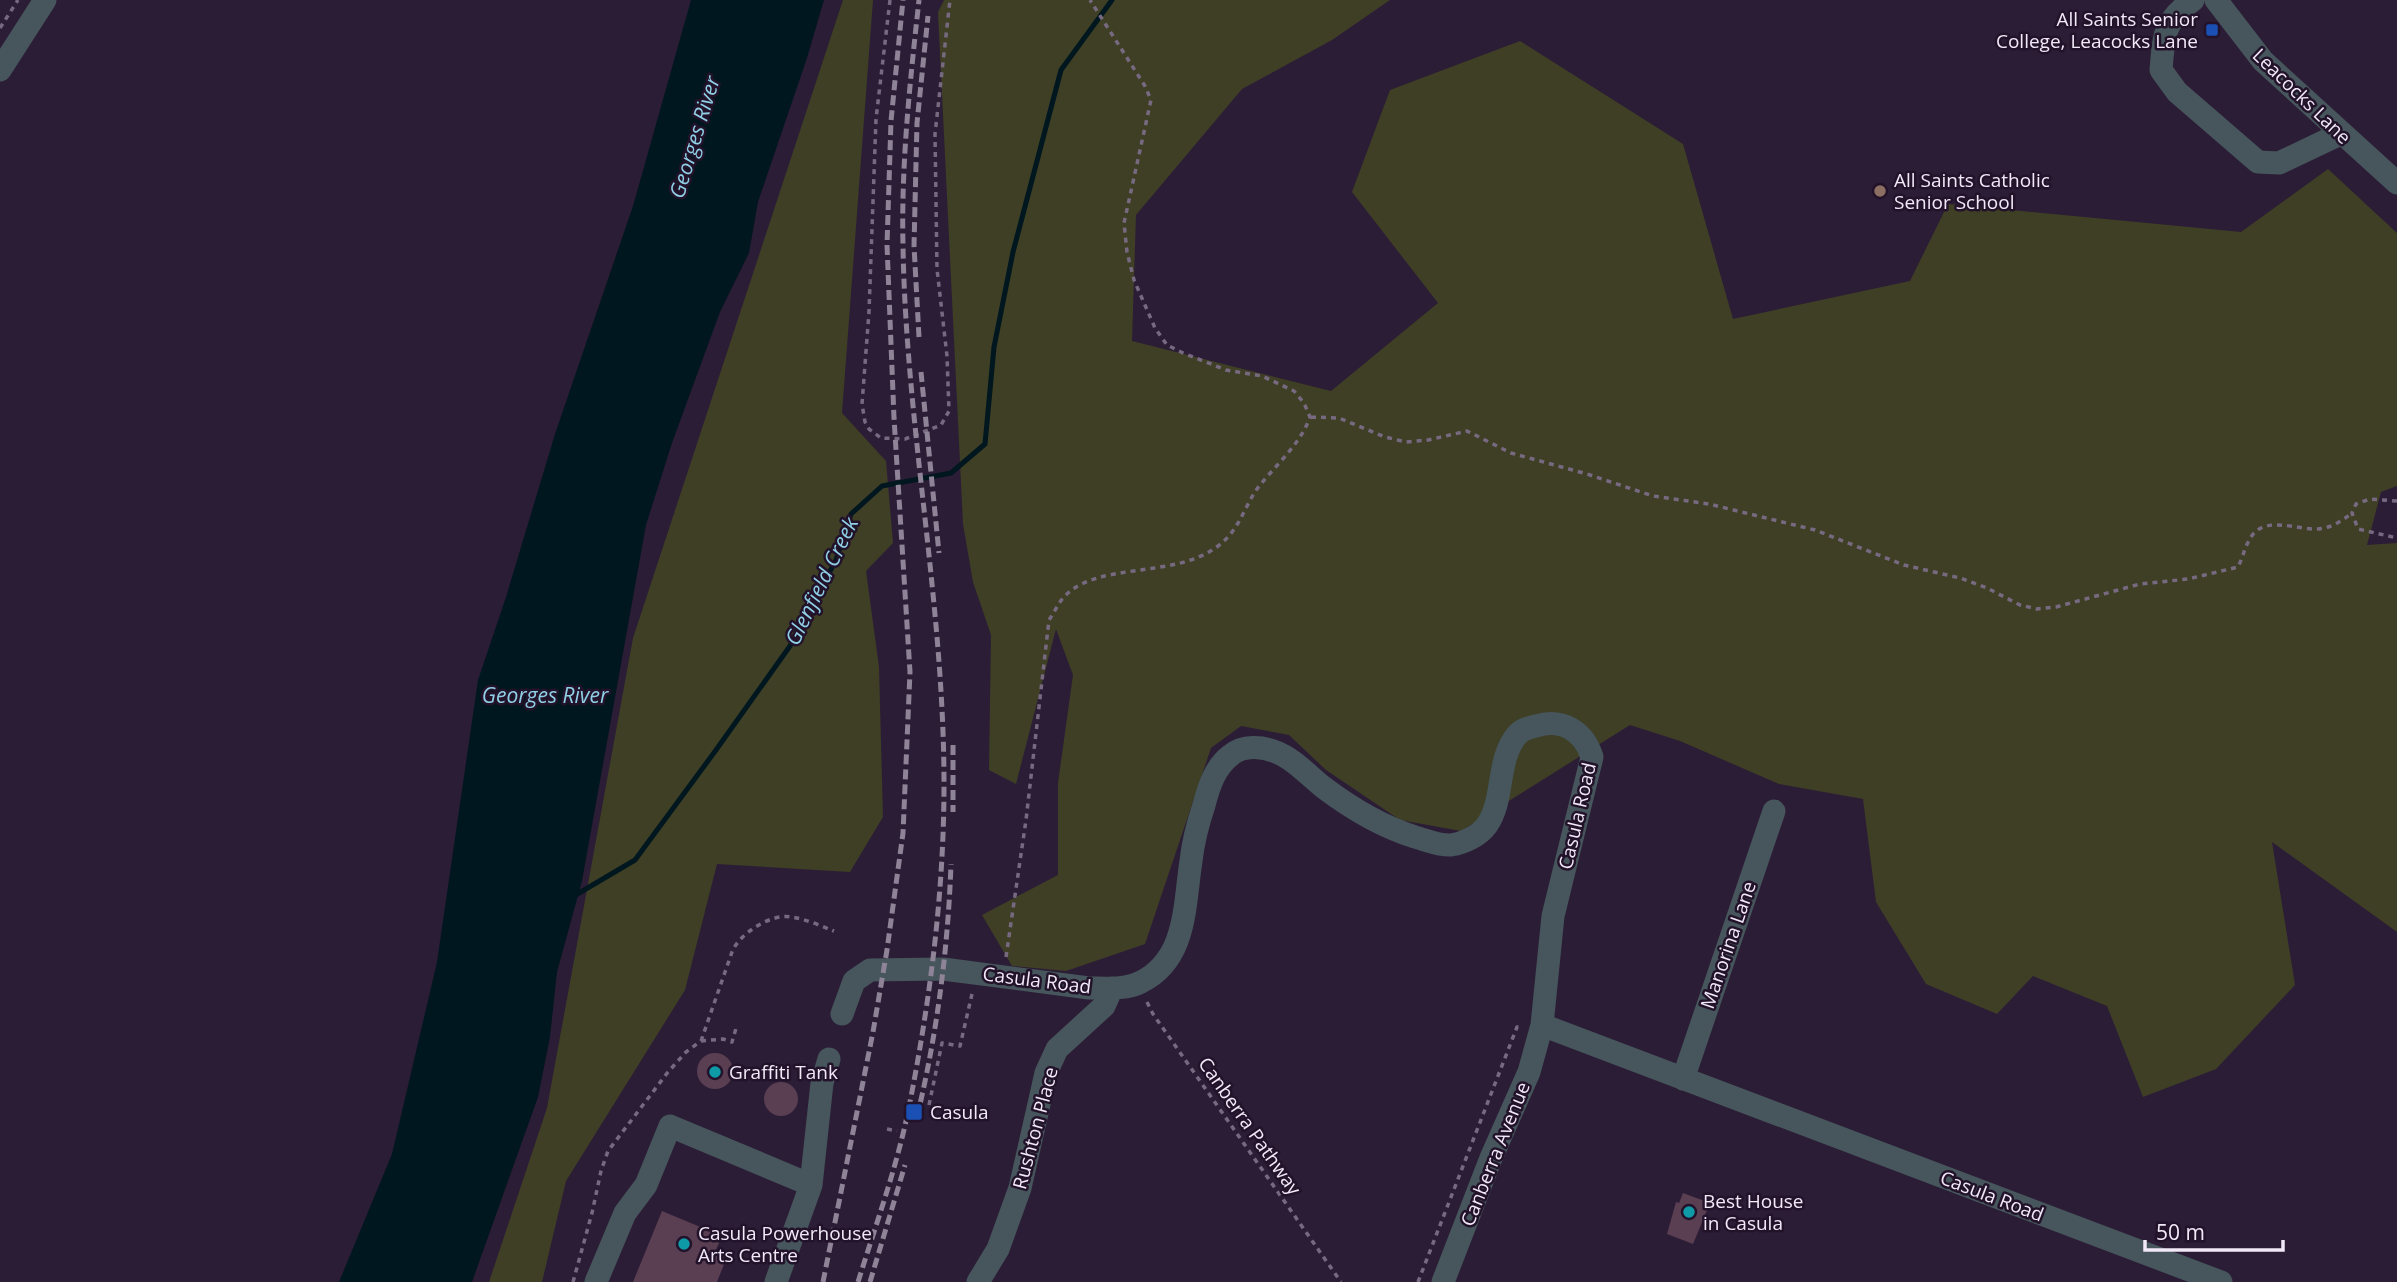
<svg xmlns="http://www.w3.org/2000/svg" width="2397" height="1282" font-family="'Open Sans',sans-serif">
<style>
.green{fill:#3e3f25}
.water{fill:#01171f}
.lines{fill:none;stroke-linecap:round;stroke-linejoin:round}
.stream{stroke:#01171f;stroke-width:5}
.building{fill:#5a3e52}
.path{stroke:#776a80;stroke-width:3.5;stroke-dasharray:5 5;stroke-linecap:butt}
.minor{stroke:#46565c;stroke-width:23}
.rail{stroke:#8f8398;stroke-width:5;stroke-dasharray:10 5;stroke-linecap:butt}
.transit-dot{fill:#1a4fb4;stroke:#22132b;stroke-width:2.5}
.education-dot{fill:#8d6e63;stroke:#22132b;stroke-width:2.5}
.culture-dot{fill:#0f9aa8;stroke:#22132b;stroke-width:2.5}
.labels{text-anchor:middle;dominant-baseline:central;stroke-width:5;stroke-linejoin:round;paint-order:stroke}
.poi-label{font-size:19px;fill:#f1e8f8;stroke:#22132b;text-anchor:start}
.street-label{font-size:19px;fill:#f1e8f8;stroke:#22132b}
.water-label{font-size:21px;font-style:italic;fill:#90d0e6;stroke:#22132b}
</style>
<rect width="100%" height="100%" fill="#2c1d36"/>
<path class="green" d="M843,0H873L842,413L886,461L893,543L866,571L879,667L883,817L850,872L717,864L685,990L566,1181L542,1282H489L547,1108L633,638Z
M944,0H1390L1332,40L1242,89L1136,215L1132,341L1331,391L1438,303L1352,192L1390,90L1520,41L1683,144L1733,319L1910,281L1948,204L2241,232L2328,169L2397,233V486L2381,492L2367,545L2397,543V932L2272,842L2295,985L2216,1069L2143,1097L2107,1006L2033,976L1997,1014L1926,984L1876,902L1863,799L1779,784L1680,741L1630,725L1461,831L1400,820L1326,770L1289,735L1241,726L1211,748L1145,944L1066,971L1012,966L982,915L1058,875V783L1073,675L1056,629L1016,784L989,770L991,635L973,582L963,524L938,12Z"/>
<path class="water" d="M691,0H824L807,58L758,202L749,253L720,312L672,443L646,525L582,881L557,972L550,1037L538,1097L472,1282H339L392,1154L437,962L478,680L506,597L555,434L633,206Z"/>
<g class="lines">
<path class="stream" d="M574,896L635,860L716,750L790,646L836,560L851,514L882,486L951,473L985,444L994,347L1013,252L1061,70L1112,0"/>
</g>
<path class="building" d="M697 1071a18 18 0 1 1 36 0a18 18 0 1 1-36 0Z
M764 1099a17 17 0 1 1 34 0a17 17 0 1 1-34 0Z
M1683,1193L1710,1203L1693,1244L1667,1234L1676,1202L1679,1203Z
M662,1211L722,1236L715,1252L727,1257L717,1282H633Z"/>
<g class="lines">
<path class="path" d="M890,0L876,119L869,312L862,404L865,422L869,429L881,438L905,439L941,425L949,411L947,356L937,269L935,134L950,0
M0,28L18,0
M1311,417L1339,418L1385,437L1406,442L1428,440L1467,431L1511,453L1587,474L1653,496L1709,504L1815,530L1904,565L1960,578L1987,588L2020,605L2037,609L2056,607L2140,584L2188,579L2238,567C2243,557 2245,546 2251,537C2265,515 2297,530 2318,529C2331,528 2342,521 2352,513
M2397,501L2370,499L2356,504L2352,513L2358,529L2397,538
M1006,957L1026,820L1049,620C1054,613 1058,604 1063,598C1097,560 1174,580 1218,546C1241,529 1244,505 1260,485C1277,464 1301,443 1310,417L1304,403L1294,391L1262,376L1226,370L1183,353L1167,345L1155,328L1134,280L1127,252L1124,223L1151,100L1145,86L1090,0
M1147,1002L1153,1014L1341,1282
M701,1041L732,952C739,934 771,913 791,917C806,919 821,926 834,931
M701,1041L723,1039L732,1042L737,1025
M929,1105L942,1043L960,1046L972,994
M887,1129L897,1131
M573,1282L592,1213L601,1171L608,1151L668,1072L686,1052L701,1041
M1418,1282L1517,1027H1521"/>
<path class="minor" d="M2193,0C2163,21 2164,36 2161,70L2177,92L2258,162L2279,163L2340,134
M2216,0L2263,61L2397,183
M0,70L45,0
M842,1014L854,981L870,970L943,969L1089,988C1105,988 1126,990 1141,982C1187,959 1184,906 1191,861C1193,842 1198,823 1204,805C1209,786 1215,767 1231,755C1243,745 1262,746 1276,752C1294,759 1308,775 1323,787C1352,809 1380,826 1415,837C1426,840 1440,846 1451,845C1464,843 1479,836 1487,825C1505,799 1496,760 1517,735C1522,729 1528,728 1536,726C1562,718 1584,731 1592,757L1553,916L1542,1025L1529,1072L1491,1158L1443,1282
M1542,1025L2221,1282
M1683,1079L1774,811
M596,1282L625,1213L646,1185L670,1126L811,1185
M776,1282L811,1185L822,1083L829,1059
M978,1282L998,1249L1020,1188L1046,1073L1057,1049L1104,1006L1112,988"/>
<path class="rail" d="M919,337L914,246L917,123L928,16
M921,372L939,553
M953,745V812
M917,1117C937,1034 948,949 951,864
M823,1282L873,1032L887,950L903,833L910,672L894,418L887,245L891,121L903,0
M858,1282C876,1224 897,1167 909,1107C930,1001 944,893 944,784C944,604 906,426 903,246C901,164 910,82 919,0
M870,1282L905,1165"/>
</g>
<g class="transit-dot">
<rect x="2205" y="23" width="14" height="14" rx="3.5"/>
<rect x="905" y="1103" width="18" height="18" rx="3.5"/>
</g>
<circle class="education-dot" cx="1880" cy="191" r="7"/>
<g class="culture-dot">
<circle cx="715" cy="1072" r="7"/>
<circle cx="1689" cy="1212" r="7"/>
<circle cx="684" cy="1244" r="7"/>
</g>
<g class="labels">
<g class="poi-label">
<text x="2198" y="19" text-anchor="end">All Saints Senior<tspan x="2198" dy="22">College, Leacocks Lane</tspan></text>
<text x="1894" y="180">All Saints Catholic<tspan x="1894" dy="22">Senior School</tspan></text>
<text x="729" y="1072">Graffiti Tank</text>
<text x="930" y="1112">Casula</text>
<text x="1703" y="1201">Best House<tspan x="1703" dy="22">in Casula</tspan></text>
<text x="698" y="1233">Casula Powerhouse<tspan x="698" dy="22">Arts Centre</tspan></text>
</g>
<g class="street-label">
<text transform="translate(2302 96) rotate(44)">Leacocks Lane</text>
<text transform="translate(1577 816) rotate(-77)">Casula Road</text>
<text transform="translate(1728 945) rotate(-71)">Manorina Lane</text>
<text transform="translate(1037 980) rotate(7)">Casula Road</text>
<text transform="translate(1250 1126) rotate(55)">Canberra Pathway</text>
<text transform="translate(1035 1128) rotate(-75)">Rushton Place</text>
<text transform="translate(1495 1154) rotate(-68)">Canberra Avenue</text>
<text transform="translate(1992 1196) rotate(21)">Casula Road</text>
</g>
<g class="water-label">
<text transform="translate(694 137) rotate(-73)">Georges River</text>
<text transform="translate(821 581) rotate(-64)">Glenfield Creek</text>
<text x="545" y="695">Georges River</text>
</g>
</g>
<path d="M2145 1240v10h138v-10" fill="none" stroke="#f1e8f8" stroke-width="3.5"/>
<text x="2156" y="1240" font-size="21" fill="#f1e8f8" stroke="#22132b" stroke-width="5" paint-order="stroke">50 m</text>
</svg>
